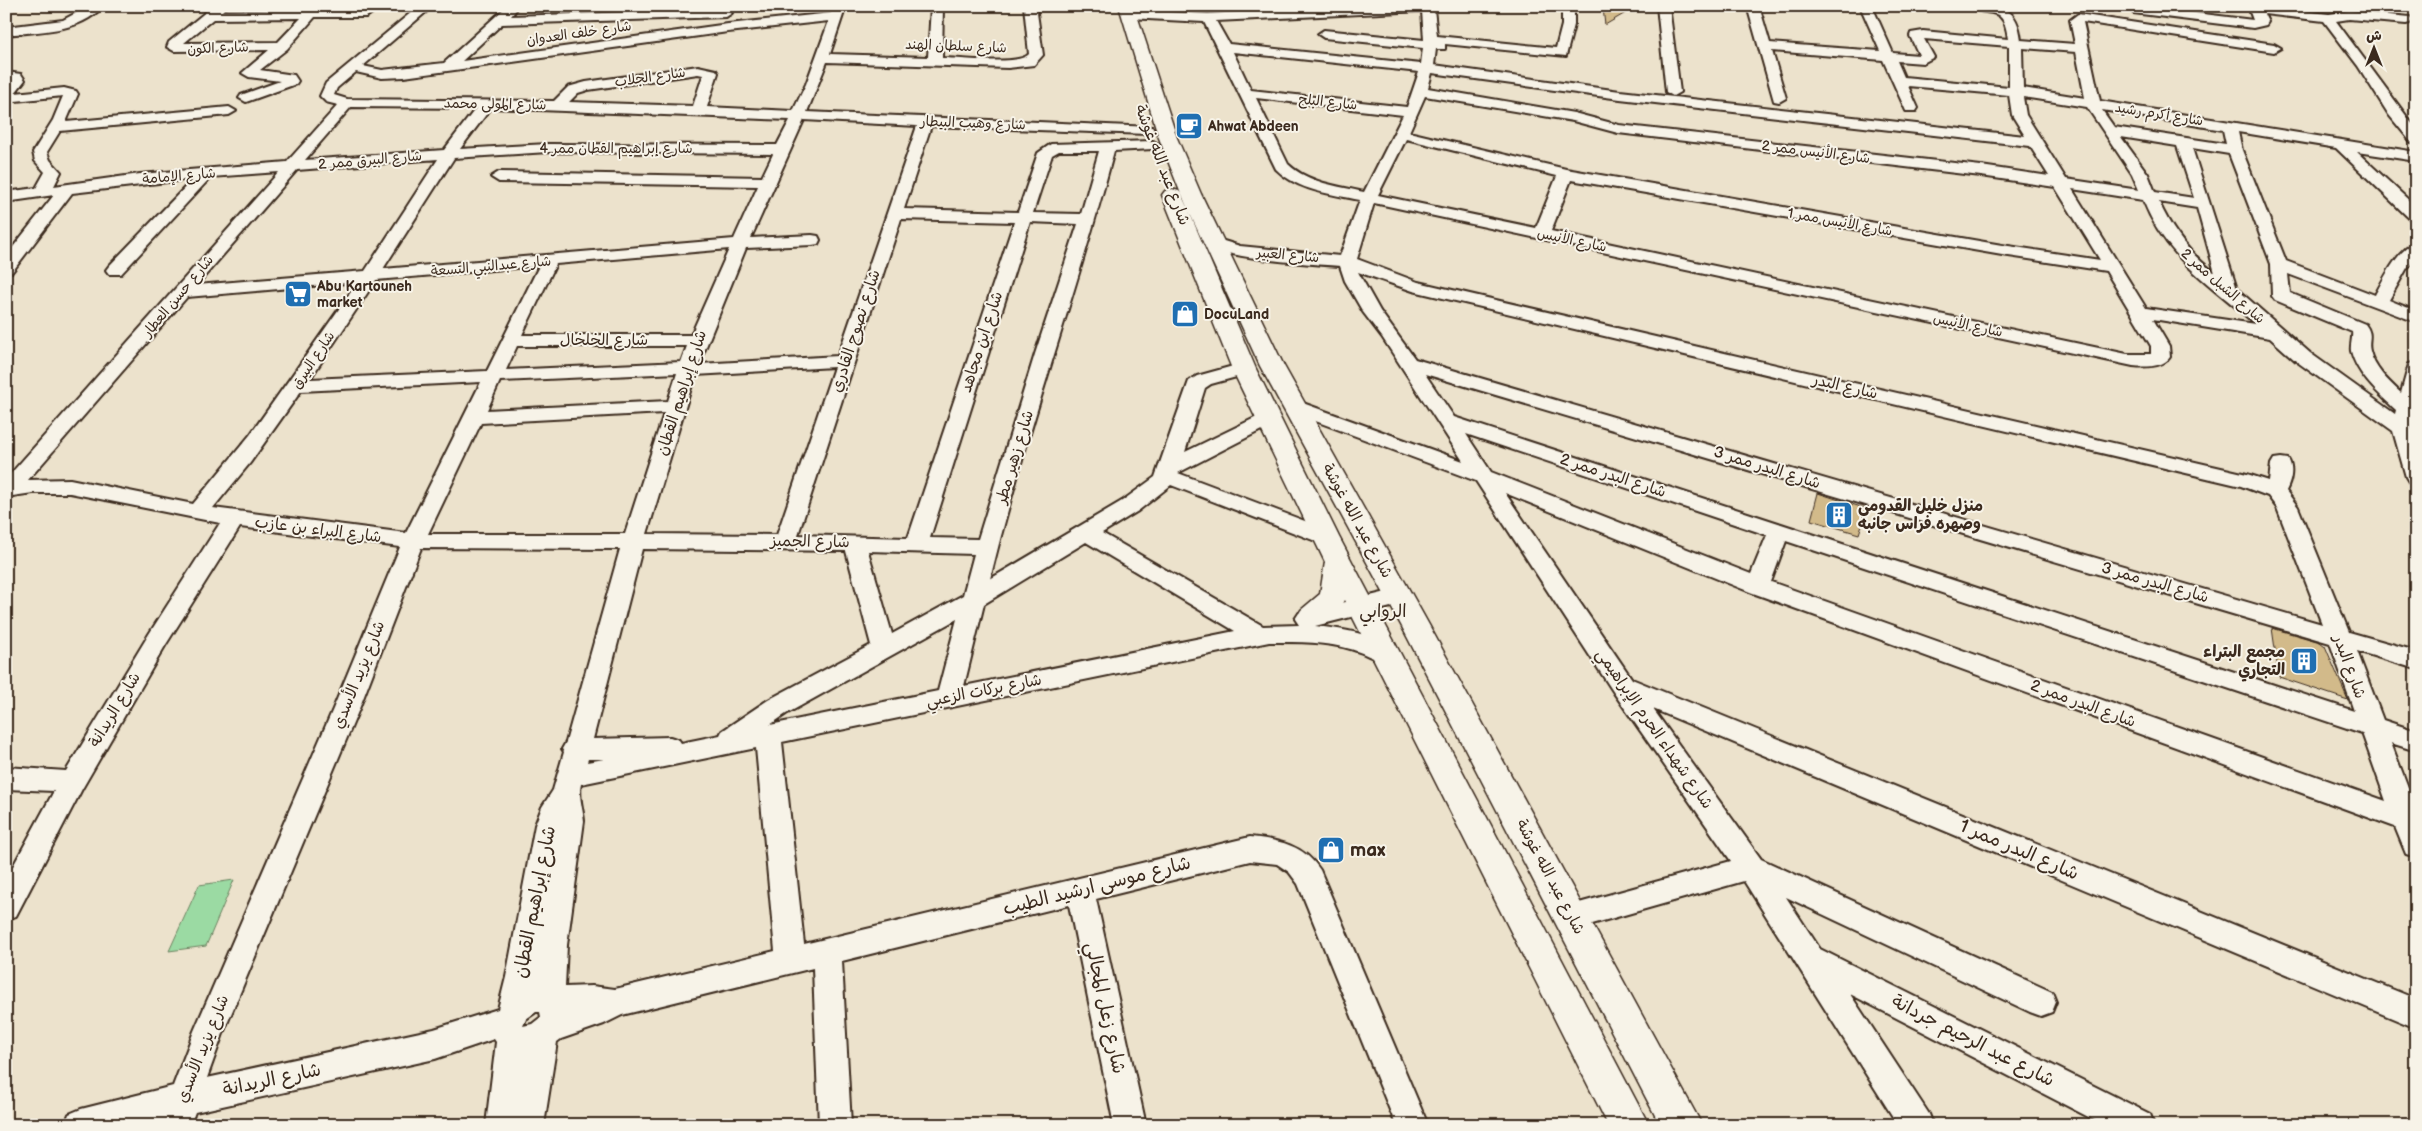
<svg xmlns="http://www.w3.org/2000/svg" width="2422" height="1131" font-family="'Balsamiq Sans','Playpen Sans Arabic',sans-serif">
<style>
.green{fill:#9bdaa3;stroke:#6b8260}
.building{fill:#d2ba8a;stroke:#3b2a1e}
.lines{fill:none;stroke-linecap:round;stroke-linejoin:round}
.minor-casing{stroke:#3b2a1e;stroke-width:4}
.major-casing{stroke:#3b2a1e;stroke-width:3}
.minor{fill:#f7f3e8;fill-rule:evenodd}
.major{fill:#f7f3e8;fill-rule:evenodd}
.labels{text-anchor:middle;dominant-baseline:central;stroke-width:4;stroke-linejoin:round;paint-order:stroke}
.far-street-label{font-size:14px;fill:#3b2a1e;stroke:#f7f3e8}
.far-poi-label{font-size:14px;font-weight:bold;fill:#3b2a1e;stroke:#f7f3e8;text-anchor:start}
.street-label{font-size:16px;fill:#3b2a1e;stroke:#f7f3e8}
.poi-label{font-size:16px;font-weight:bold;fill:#3b2a1e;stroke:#f7f3e8;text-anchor:start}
.neighbourhood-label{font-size:18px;fill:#3b2a1e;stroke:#f7f3e8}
.near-poi-label{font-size:19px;font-weight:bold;fill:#3b2a1e;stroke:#f7f3e8;text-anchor:start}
.near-street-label{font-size:19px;fill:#3b2a1e;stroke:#f7f3e8}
</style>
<rect width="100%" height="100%" fill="#ece2cc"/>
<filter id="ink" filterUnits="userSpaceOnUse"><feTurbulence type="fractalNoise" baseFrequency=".02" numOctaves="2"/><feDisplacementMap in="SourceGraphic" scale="10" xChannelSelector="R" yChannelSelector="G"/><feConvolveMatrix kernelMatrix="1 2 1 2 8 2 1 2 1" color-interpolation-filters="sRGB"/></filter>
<g filter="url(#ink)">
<path class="green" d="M234,880L206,946L169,951L199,885Z"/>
<path class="building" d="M1603,8H1634L1605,25Z
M1818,493L1867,509L1859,534L1811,520Z
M2272,628L2320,642L2325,646L2348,700L2279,677Z"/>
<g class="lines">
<g class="minor-casing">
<path id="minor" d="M89,6H103C81,33 37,31 6,35V27L63,20Z
M213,6H227L222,11L366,9L372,13L366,17H315L287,49L260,70L294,75L298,81L296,84L246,102L239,98L241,95L280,81L249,77L242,73L269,50L174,51L167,47L169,42ZM301,18L278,42L184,43L213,19Z
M419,6H433L363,66L382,70L444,63L506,7L510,6L516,10L511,16L726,9L732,13L726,17L502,24L462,61L728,24L831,13L834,6H846L830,54L928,57L931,6H943L942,58C960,58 1018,66 1029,54L1024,6H1036L1043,55L1034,65L1008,68L827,62L807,112L1152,127L1154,130L1147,134L931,126L904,209L1018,212L1038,153L1051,144L1153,141L1160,145L1153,149L1114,151C1076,295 1025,435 990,579L1122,501L1155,477L1189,381L1197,376L1244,363L1251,365L1253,369L1251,373L1211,384L1205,388L1185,452L1261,415H1275L1278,419L1275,423L1178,473L1334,532L1337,537L1334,542L1326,544L1318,542L1171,485L1138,511L1102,533L1263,626L1299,625L1295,619L1299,613L1399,589L1407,591L1411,597L1407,603L1315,626C1335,628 1387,635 1398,654L1395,660C1382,664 1374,658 1362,653C1332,641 1300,642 1269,642L782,742L804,944L1250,837C1279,840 1304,845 1320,870L1428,1125H1396L1298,884L1289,872L1277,864L1250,861L1096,899L1146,1125H1114L1069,905L842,961L851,1125H819L813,968L622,1015L604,1024L561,1039L557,1042L544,1125H486L496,1042L494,1039L435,1059L195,1112L190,1125H158L159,1121L144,1125H65L69,1114L81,1109L173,1086L194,1031L333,709L400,547L240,527L165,646L82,789L16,916L6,919V879L54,791L6,789V767L66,771L149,634L220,523L70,493H33L6,497V479L279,172L211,177L121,274H109L106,270L109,266L193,179L72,193L12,272L6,273V256L54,195L6,202V192L36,188L45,172L35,161L33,152L53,120L63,96L6,102V86L11,81L6,80V72L21,74L25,80L15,93L64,88L76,91L78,94L66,122L229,107L236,111L229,115L60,131L47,152L50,160L61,172L54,186L140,174L287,162L338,105L326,102L320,96L326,83ZM829,21L806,84L793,111L707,107L718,73L716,70L698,66L586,82L568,87L554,101L347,99L334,95L337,88L356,72L382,78L404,77L728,32ZM698,74L703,75L693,106L569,102L578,93L588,90ZM351,107L476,108L444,150L305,160ZM491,108L790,120L777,145L548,144L460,149ZM804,120L917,126L838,356L699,364L746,248L812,245L818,244L820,240L818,236L812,235L751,238ZM1059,151H1099L1081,214L1033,213L1052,155ZM548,152L773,154L762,177L499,172L491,177L499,182L758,186L734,239L383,269L454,158ZM438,159L365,271L197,285L297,170ZM901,219L1014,222L908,538L798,535ZM1030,222L1078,224L1035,354L978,539L930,538ZM729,249L691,335H522L556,264ZM539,266L487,371L310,379L376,280ZM358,282L250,435L193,504L70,479L28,480L187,297ZM517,346H687L681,362L506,370ZM834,367L777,535L647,534L695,375ZM677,373L668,401L487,410L500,381ZM481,382L406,533L213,508L250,463L301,391ZM664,413L625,534H428L481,423ZM1086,542L1235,631L964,686L984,604ZM421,548L620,549L566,742L562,749L564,752L553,790L542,807L535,825L506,977L498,1009L434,1029L207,1078L224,1031L359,709ZM642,549L846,551L871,645L768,700L722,731L720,735L681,743L679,740L670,737L593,739ZM868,551L974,554L963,595L892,634ZM957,619L938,691L770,725L786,714ZM756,748L775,951L615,989L592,986L565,987L567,945L584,821C583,808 578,796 581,784ZM588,759H604L587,762ZM536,1012H540L541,1017L532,1024L523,1026L526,1019Z
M1338,6H1432L1434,9L1437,36L1556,48L1562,25V6H1574V25L1566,56L1445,44V49H1436L1434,65L1620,91L2025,136L2012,115L2009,95L1908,86L1918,108L1916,111H1906L1883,60L1772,51L1786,98L1779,102L1774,101L1747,6H1759L1770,43L1880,51L1860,6H1872L1893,53L1919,55L1910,36L1911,33L1923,31L2008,39C2004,0 1985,20 1971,6C2001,6 2017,5 2021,40L2075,44L2070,20L2078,14L2274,44L2281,48L2274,52L2083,22L2100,101L2416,152V161L2357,152L2416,207V221L2410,219L2336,148L2238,132L2242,150L2286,261L2375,295C2383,280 2399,247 2416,243V259L2407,268L2389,300L2416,311V322L2288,274L2290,293L2365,324C2374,336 2367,339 2370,351C2374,368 2388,381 2401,393L2409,364L2416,362V411L2412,428L2416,441V484L2409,482L2406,477L2393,431L2296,361L2270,338L2153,319L2169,346L2170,357C2163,368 2144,367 2133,366L1374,203L1357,259L1418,282L2247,474L2269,481L2271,464L2274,459L2281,458L2288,459C2294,468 2291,482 2286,491L2298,507L2349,632L2416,651V669L2357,651L2383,720L2416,731V751L2391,743L2416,808V857L2406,854L2395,827L1750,592L1505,493L1632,679L2416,999V1028L1653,709L1761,859L2052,992L2056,1002L2052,1012L2041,1016L2030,1012L1786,897L1820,949L2150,1114L2154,1125H2104L1850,994L1929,1114L1933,1125H1898L1744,881L1571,930L1561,926L1557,917L1561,908L1731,861L1614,693L1476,481L1286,410L1283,406L1286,402H1300L1463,461L1382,337L1363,312L1345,281L1340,266C1316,264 1217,259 1206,243L1208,239L1214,238L1240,246L1340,256L1360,200C1331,194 1298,191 1276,169L1204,22L1129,18L1123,14L1129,10L1208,14ZM1422,11L1424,40L1324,30L1318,34L1324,38L1423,48L1421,64L1229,44L1216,21ZM1924,39L2009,46V87L1904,77L1897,61L1923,63L1934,57ZM2022,48L2076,52L2085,98L2023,88ZM1233,52L1419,72L1407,107L1251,90ZM1432,73L1620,99L2030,146L2049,176L1981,166L1619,125L1574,113L1428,88ZM1425,96L1573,121L1618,133L1981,176L2055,187L2100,260L2002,245L1566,169L1409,132ZM2023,97L2087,107L2132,174L2139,190L2066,179L2026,115ZM1256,98L1403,115L1364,192C1338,186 1308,183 1288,164ZM2102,110L2223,130L2226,144L2114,127ZM2121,137L2177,146L2194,198L2155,192L2148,174ZM1406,139L1557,176L1536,228L1378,195ZM2192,148L2229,154L2271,264L2272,296L2275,300L2352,332C2353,338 2350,345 2351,351C2357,375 2379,394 2396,410L2395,414L2310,353L2237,289ZM1571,180L2002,255L2106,271L2151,346V354H2127L1551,231ZM2072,189L2143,200C2167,260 2210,283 2255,324L2146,308ZM2159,202L2197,208L2215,273C2190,254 2172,231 2159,202ZM1358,272L1413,291L2241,486L2268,496L2277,508L2322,624L1415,359L1380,311ZM1425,374L2330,643L2354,711L1454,417ZM1466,434L1767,535L1751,574L1491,472ZM1786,541L2362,733L2386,801L1771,582Z
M1657,6H1669L1680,92L1673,96L1666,92Z
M2137,6L2253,20L2250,12L2259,6L2329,14L2349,11L2410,17L2412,20L2410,23L2406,24L2349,19L2336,21L2416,129V143L2411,142L2389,115L2358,66L2324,21L2264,14L2268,22L2266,25L2253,28L2133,13L2131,10L2133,7Z"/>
</g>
<g class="major-casing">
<path id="major" d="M1119,6H1134L1177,138L1201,194L1284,366L1429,625L1702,1125H1660L1401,625L1260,366L1181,194L1159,138Z
M1172,189L1179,191L1182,195L1256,369L1339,537L1649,1125H1608L1344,600C1335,617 1321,630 1301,624L1297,617L1301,610L1320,594L1325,562L1232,369L1162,195L1165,191Z"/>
</g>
<use href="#minor" class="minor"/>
<use href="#major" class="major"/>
</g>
</g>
<defs>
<g id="cafe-square" transform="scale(1.4375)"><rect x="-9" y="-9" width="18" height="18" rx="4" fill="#1f6fb2" stroke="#f7f3e8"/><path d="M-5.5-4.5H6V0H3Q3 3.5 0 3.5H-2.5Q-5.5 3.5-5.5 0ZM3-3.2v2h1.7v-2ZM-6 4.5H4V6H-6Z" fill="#fff"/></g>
<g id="supermarket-square" transform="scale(1.4375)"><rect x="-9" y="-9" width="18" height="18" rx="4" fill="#1f6fb2" stroke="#f7f3e8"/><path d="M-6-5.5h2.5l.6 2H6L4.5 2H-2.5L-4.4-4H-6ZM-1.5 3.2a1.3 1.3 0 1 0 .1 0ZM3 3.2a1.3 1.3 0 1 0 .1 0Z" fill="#fff"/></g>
<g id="shop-square" transform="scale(1.4375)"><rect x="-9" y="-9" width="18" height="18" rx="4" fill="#1f6fb2" stroke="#f7f3e8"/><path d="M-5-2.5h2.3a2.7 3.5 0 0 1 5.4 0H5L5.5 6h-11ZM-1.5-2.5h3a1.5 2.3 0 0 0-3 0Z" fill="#fff"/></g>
<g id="building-square" transform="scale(1.4375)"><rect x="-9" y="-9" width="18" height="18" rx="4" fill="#1f6fb2" stroke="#f7f3e8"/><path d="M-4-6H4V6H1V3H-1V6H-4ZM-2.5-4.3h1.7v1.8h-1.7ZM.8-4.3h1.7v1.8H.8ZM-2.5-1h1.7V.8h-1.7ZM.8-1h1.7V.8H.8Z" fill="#fff"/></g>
</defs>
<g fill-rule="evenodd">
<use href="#cafe-square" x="1189" y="126"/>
<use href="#supermarket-square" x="298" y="294"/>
<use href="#shop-square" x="1185" y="314"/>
<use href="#building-square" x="1839" y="515"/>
<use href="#building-square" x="2304" y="661"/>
<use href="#shop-square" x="1331" y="850"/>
</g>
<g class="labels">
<g class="far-street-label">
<text transform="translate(579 33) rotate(-8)">شارع خلف العدوان</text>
<text transform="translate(956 46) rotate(2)">شارع سلطان الهند</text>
<text transform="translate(218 48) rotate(-2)">شارع الكون</text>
<text transform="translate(650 77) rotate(-8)">شارع الجلاب</text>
<text transform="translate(1328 102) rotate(6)">شارع البلح</text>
<text transform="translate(495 104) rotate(1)">شارع المولى محمد</text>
<text transform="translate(2159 114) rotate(9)">شارع أكرم رشيد</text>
<text transform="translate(973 123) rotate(2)">شارع وهيب البيطار</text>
<text x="616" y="148">شارع إبراهيم القطان ممر 4</text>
<text transform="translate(1816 152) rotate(7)">شارع الأنيس ممر 2</text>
<text transform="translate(370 160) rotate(-5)">شارع البيرق ممر 2</text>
<text transform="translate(179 176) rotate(-5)">شارع الإمامة</text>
<text transform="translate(1840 222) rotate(10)">شارع الأنيس ممر 1</text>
<text transform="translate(1572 240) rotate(12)">شارع الأنيس</text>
<text transform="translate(1288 255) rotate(5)">شارع العبير</text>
<text transform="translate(491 266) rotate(-5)">شارع عبدالنبي التسعة</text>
<text transform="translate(2223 286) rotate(41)">شارع الشبل ممر 2</text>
<text transform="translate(178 296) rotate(-50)">شارع حسن العطار</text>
<text transform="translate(1968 325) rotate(12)">شارع الأنيس</text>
<text transform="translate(313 360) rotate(-56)">شارع البيرق</text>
</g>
<g class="far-poi-label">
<text x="1208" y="126">Ahwat Abdeen</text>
<text x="317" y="286">Abu Kartouneh<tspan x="317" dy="16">market</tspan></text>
<text x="1204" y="314">DocuLand</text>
</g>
<g class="street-label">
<text transform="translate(1162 165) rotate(69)">شارع عبد الله غوشة</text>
<text transform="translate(856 331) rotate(-72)">شارع نصوح القادري</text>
<text x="604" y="340">شارع الخلخال</text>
<text transform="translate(982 342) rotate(-72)">شارع ابن مجاهد</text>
<text transform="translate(1845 387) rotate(13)">شارع البدر</text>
<text transform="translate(682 393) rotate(-72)">شارع إبراهيم القطان</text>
<text transform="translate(1015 457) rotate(-73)">شارع زهير مطر</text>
<text transform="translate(1767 468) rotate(17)">شارع البدر ممر 3</text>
<text transform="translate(1613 476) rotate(18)">شارع البدر ممر 2</text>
<text transform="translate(1357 521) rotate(61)">شارع عبد الله غوشة</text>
<text transform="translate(318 530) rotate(7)">شارع البراء بن عازب</text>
<text transform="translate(810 542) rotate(1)">شارع الجميز</text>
<text transform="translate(2155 583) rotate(16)">شارع البدر ممر 3</text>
<text transform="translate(2349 667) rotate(70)">شارع البدر</text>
<text transform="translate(359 675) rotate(-68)">شارع يزيد الأسدي</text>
<text transform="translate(984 691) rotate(-11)">شارع بركات الزعبي</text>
<text transform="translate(2083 704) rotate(20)">شارع البدر ممر 2</text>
<text transform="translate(115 710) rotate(-59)">شارع الريدانة</text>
<text transform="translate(1654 729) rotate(55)">شارع شهداء الحرم الإبراهيمي</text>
<text transform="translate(1550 877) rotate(62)">شارع عبد الله غوشة</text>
<text transform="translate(203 1049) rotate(-68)">شارع يزيد الأسدي</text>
</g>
<g class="poi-label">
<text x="1858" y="506">منزل خليل القدومي<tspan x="1858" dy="18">وصهره فراس جانبه</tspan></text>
<text x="2285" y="652" text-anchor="end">مجمع البتراء<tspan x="2285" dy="18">التجاري</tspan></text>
</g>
<g class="neighbourhood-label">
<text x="1383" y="611">الروابي</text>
</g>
<g class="near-poi-label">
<text x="1350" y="850">max</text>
</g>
<g class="near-street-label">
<text transform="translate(2019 850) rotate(23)">شارع البدر ممر 1</text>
<text transform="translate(1097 886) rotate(-14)">شارع موسى ارشيد الطيب</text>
<text transform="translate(535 902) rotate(-79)">شارع إبراهيم القطان</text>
<text transform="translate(1105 1008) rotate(78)">شارع زعل المجالي</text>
<text transform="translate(1973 1041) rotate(27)">شارع عبد الرحيم جردانة</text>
<text transform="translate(272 1080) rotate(-12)">شارع الريدانة</text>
</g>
</g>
<rect width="2422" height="1131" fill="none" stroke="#f7f3e8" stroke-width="25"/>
<rect x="12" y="12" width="2397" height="1106" fill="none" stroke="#3b2a1e" stroke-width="2" filter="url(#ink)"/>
<g transform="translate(2374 48)" stroke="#f7f3e8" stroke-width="4" paint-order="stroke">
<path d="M0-4L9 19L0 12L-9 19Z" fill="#3b2a1e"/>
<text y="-8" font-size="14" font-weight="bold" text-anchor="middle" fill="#3b2a1e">ش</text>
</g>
</svg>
